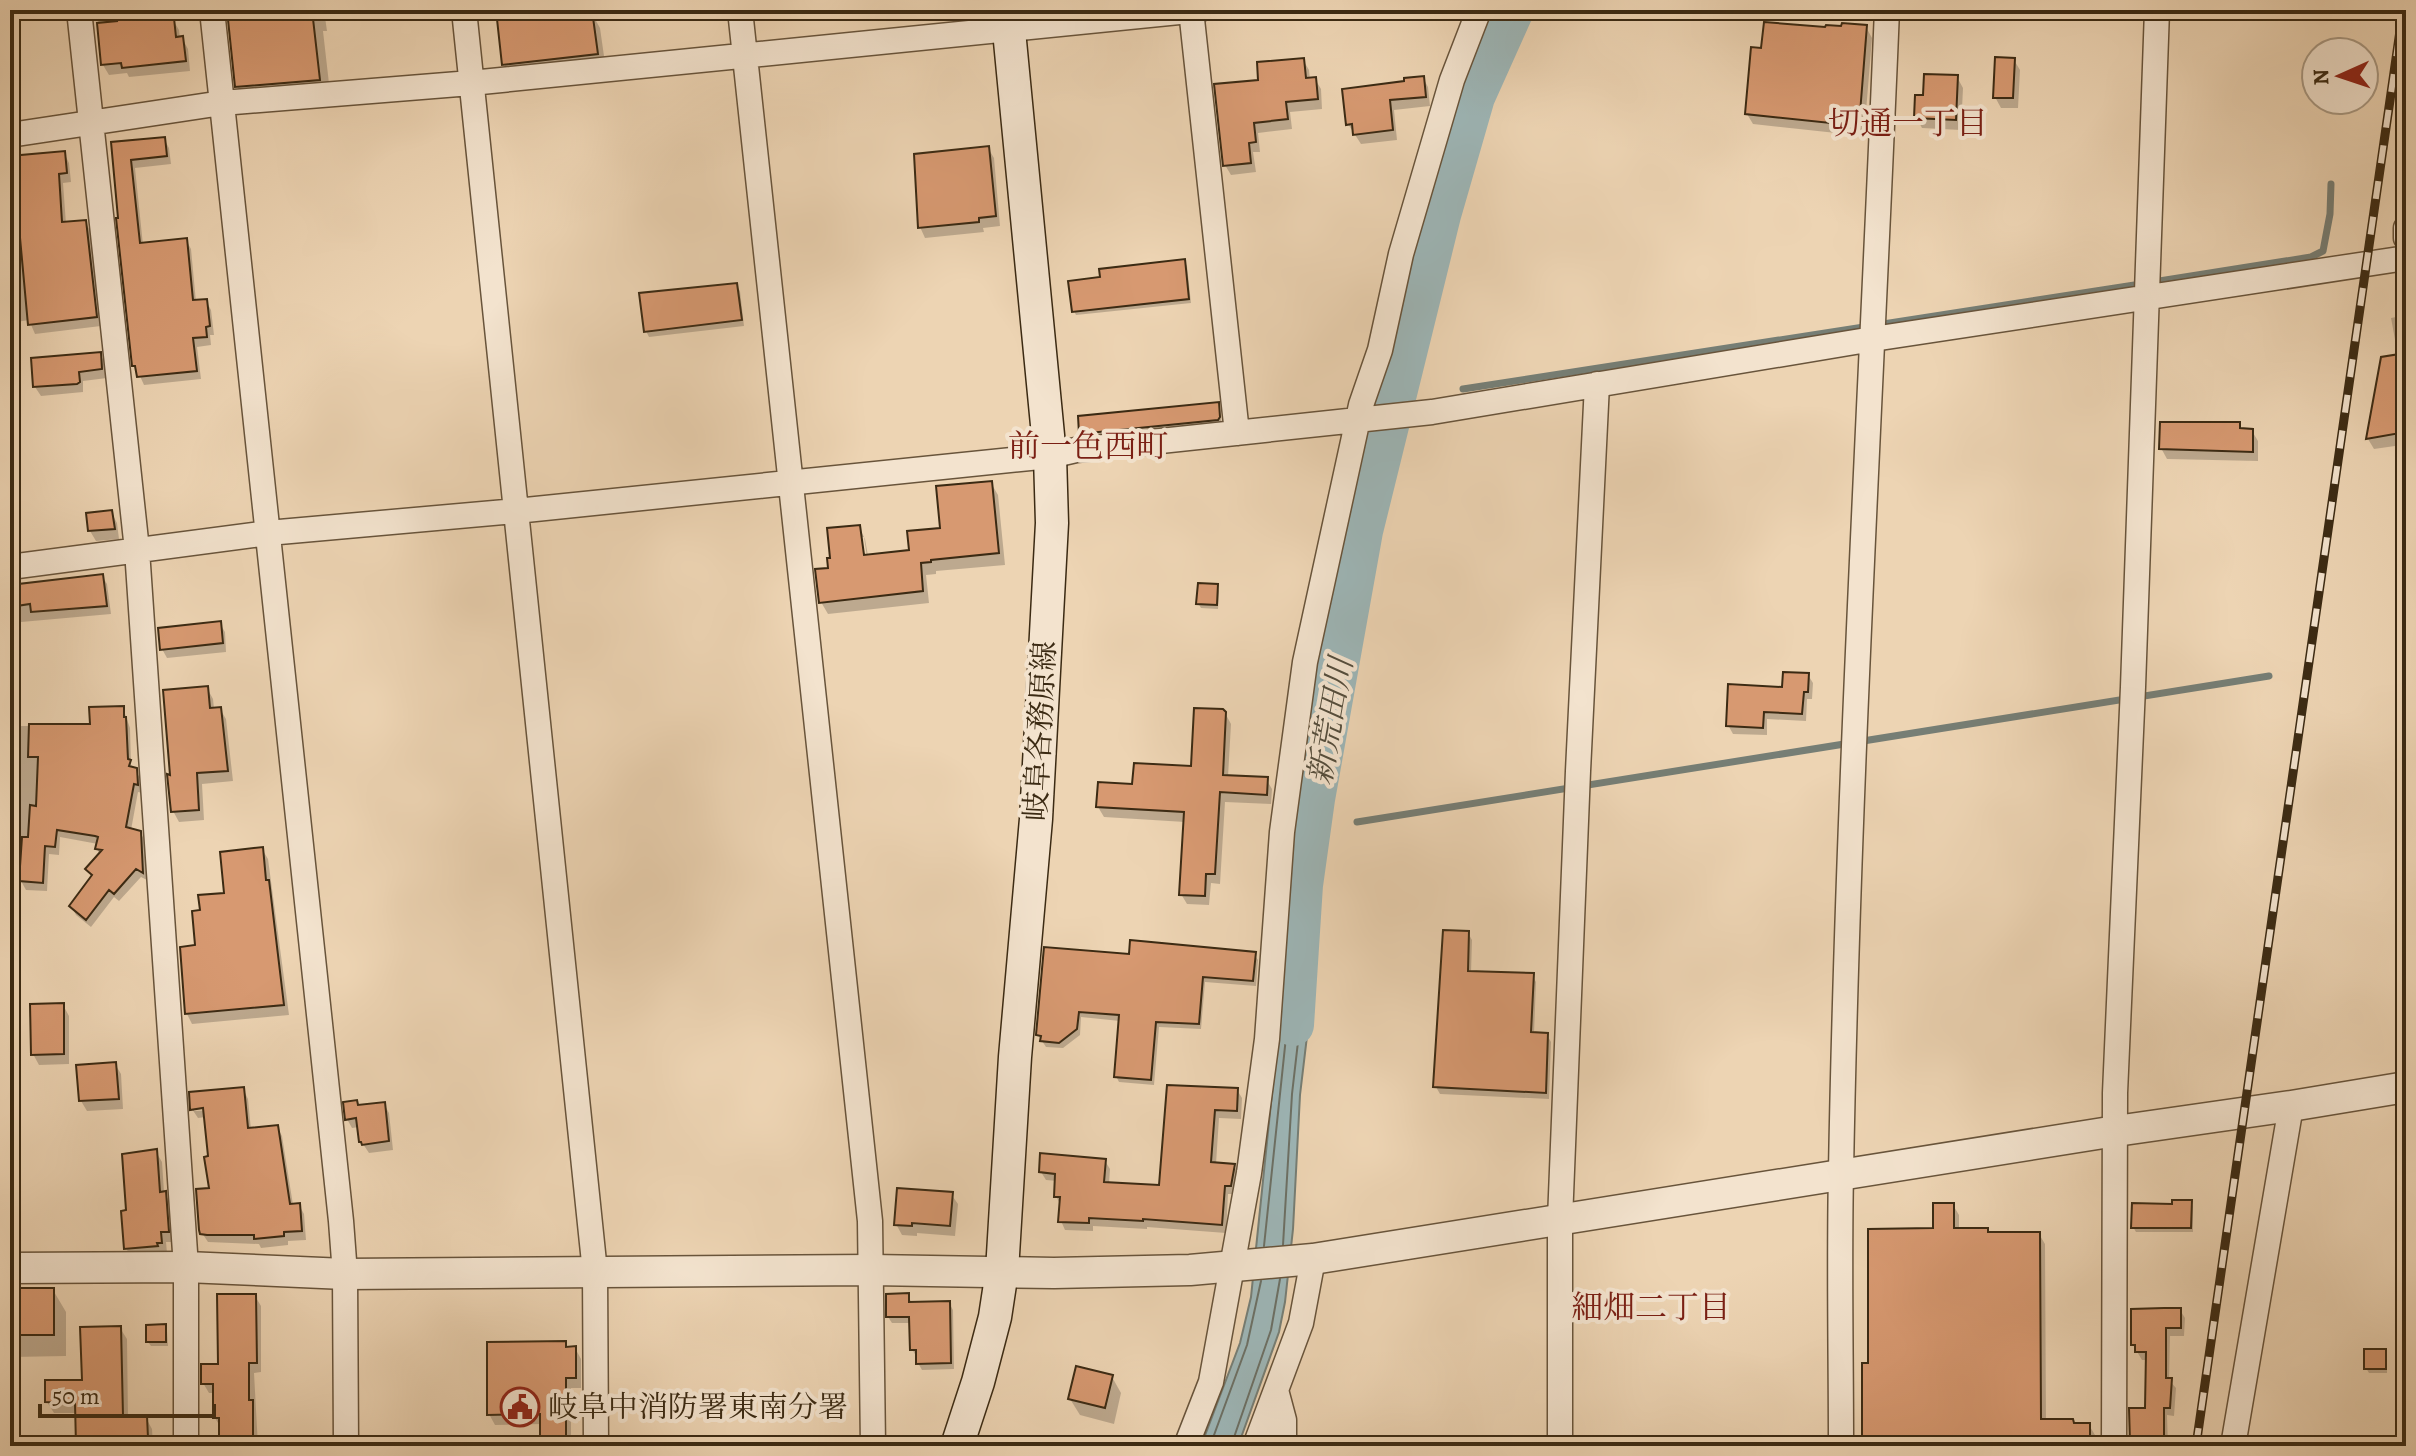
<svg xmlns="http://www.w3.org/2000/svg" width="2416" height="1456" font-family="Alegreya,'Noto Serif JP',serif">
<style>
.water{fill:#9db6b7;stroke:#767e75;stroke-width:2}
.shadow{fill:#0003;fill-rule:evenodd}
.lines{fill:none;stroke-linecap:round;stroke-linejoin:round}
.shore{stroke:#6c7065;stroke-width:2}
.stream{stroke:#767e75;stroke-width:7}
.river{stroke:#9db6b7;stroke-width:42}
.building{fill:#d79971;stroke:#3b2a13;stroke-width:2}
.minor-casing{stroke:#68543b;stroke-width:27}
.tertiary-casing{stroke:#68543b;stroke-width:33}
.secondary-casing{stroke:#3b2a13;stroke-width:35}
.minor{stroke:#f3e3ce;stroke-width:24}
.tertiary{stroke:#f3e3ce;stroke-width:30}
.secondary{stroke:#f3e3ce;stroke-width:32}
.rail-casing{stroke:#3b2a13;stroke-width:9}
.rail{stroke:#f3e3ce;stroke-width:6;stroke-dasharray:18;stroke-linecap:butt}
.labels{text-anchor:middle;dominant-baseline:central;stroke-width:8;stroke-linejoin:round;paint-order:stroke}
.street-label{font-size:30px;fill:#3b2a13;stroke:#f3e3ce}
.poi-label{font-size:30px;fill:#3b2a13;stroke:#f3e3ce;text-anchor:start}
.neighbourhood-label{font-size:32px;fill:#7a1f14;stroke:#f3e3ce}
.water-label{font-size:32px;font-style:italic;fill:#544d3c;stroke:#f3e3ce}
</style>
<rect width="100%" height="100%" fill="#edd4b3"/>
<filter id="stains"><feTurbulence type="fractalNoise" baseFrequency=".0025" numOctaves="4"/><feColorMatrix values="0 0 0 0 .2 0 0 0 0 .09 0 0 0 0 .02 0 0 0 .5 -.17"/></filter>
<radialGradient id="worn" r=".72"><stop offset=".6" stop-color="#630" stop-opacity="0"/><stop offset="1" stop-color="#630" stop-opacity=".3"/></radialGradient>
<path class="water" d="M1285,967L1315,969L1300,1095L1293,1229L1285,1302L1279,1332L1238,1446H1201L1240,1343L1251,1297Z"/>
<path class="shadow" d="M97,10H165L167,20H173L179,30L180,39L182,38L188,49L190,71L129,77L127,73L109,75L103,65Z
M228,10H324L327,31H323L331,101L249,107L237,86Z
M498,10H561L562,15L591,12L600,28L606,70L513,80L504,64Z
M1866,27L1872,38L1864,136L1753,124L1747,114L1763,50L1827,30Z
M1303,60L1309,70L1310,80L1315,79L1321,89L1322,109L1290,112L1292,129L1258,133L1260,152H1253L1256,172L1231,175L1225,165L1260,81Z
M2014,60L2020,70L2018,108H2001L1995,97Z
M1957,77L1963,88L1961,130L1922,128L1916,117L1925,97Z
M1423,78L1428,87L1430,106L1394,110L1397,140L1361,144L1348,124L1406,83Z
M164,139L169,148L171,164L135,168L143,245L186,240L191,249L196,302L206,301L211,310L214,335H210L211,345L197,347L201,379L144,385L135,365L113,144Z
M988,148L994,158L1000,226L983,228L984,232L925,238L920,227Z
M64,153L69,163L71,182L63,183L66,224L85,222L91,232L101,326L35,334L29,320L10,323V191L15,190Z
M1184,261L1187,266L1191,303L1076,315L1074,311L1102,279Z
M736,285L740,291L744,326L649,337L646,331Z
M2406,315V422L2402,445L2374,449L2368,439L2398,356L2391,318Z
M100,354L105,363L107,378L83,381V392L41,396L35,387Z
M1217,404L1222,423L1083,438L1081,434Z
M2238,424L2242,430L2252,431L2258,441V461L2167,459L2161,448Z
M991,483L998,495L1005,565L936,571V574L926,575L929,603L828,614L821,602L831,570L859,527L865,539L868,556L911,552L942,530ZM859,537H864L868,564L864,565Z
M111,512L117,523L119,539L96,541L90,531Z
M10,520L15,528L18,559L10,560Z
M102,576L107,584L111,614L10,623V587Z
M1217,586L1219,591L1218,609L1201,608L1198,603Z
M220,624L225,632L226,652L167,658L162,649Z
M1808,675L1813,683L1812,699H1807L1806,721L1767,719V735L1733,734L1728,725Z
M207,688L213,699L214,709H220L226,719L233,781L202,784L204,820L179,822L173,811Z
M123,708L130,728L131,765L141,779L142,793L138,792L131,830L140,832L145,841L147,880L141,877L119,901L114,897L91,927L76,915L71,906L93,878L88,870L100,855L97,849L98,844L60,837L59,855L49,854L47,891L26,890L21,881L23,852L10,853V726H92Z
M1225,713L1231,724L1228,777L1266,779L1272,789L1271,804L1225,802L1220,884L1211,883L1209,905L1187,904L1181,894L1185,822L1104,817L1098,807L1134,786L1193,769Z
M262,849L268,859L289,1015L192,1024L187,1014L202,912L226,895Z
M1468,933L1472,940L1471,973L1532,975L1536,982L1534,1034L1547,1035L1551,1042L1549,1099L1440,1094L1436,1087Z
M1254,954L1258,960L1256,986L1205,982L1201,1029L1159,1027L1154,1085L1119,1082L1116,1076L1120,1021L1081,1017L1080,1035L1063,1048L1046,1047L1038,1035L1131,957Z
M10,956L16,967V1011H10Z
M63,1005L69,1016V1064L39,1065L33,1054Z
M115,1064L121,1074L123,1109L87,1111L81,1101Z
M10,1065L15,1073V1103H10Z
M1169,1087L1237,1090L1242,1098L1241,1119L1219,1118L1216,1164L1234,1166L1239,1174L1235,1194H1228L1226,1233L1147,1227V1229L1093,1226V1231L1065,1230L1061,1221V1206L1056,1196L1057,1181L1046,1180L1041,1172L1105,1161L1110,1169L1109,1184L1161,1187Z
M243,1089L248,1099L251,1130L277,1127L282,1136L293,1205H299L304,1214L306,1240L288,1241V1245L261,1248L259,1244L208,1242L202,1233L198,1191L211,1190L206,1158H210L206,1117L198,1118L192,1109L191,1094ZM213,1106V1110L194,1111V1107Z
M384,1104L389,1113L393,1150L369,1153L361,1141L359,1127L352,1128L347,1119L358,1107Z
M156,1152L162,1162L164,1192L171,1204L173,1242H166L167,1253L132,1259L126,1248L128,1212Z
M951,1194L958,1204L955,1236L917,1233V1236L902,1235L896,1224Z
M2191,1202L2193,1207V1232H2136L2133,1227L2174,1206Z
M1953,1205L1959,1215V1230H1987L1990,1234H2039L2045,1244L2046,1421L2089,1425L2095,1435V1446H1864L1870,1365L1935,1230Z
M10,1290H53L66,1312V1356L13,1357L10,1352Z
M908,1295L912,1304L949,1303L953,1310L954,1369L922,1370L918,1363V1356H916L912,1349L911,1323H892L888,1317Z
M255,1296L261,1306V1372L254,1373L258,1446H221V1428L215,1418V1393H209L203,1383L220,1366Z
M2180,1310L2185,1318L2184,1336H2170L2169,1380L2176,1388L2174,1416L2167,1415L2168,1446H2134L2132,1442L2147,1410L2148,1360H2142L2133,1345Z
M165,1326L167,1331L168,1346H151L148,1342Z
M120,1328L127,1339L128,1418H146L152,1429L153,1446H78L77,1413H54L47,1402L84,1382Z
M565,1343L568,1349L575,1348L581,1359V1388H571V1446H545L542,1440V1424L495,1425L489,1414Z
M2385,1351L2387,1356V1373H2369L2366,1368Z
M1112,1377L1121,1393L1114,1424L1080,1415L1070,1399Z"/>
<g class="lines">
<path class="shore" d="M1264,1246L1292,980L1296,976L1303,977L1305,981L1292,1094L1283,1245
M1210,1446L1247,1345L1261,1281
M1231,1446L1271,1330L1280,1279"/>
<path class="stream" d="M2153,282L2311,257L2323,251L2330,214L2331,184
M1463,389L2141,284
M1357,822L2269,676"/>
<path class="river" d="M1293,1025L1302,885L1314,799L1362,531L1440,215L1474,97L1513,10"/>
</g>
<path class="building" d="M115,10H162L163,19L174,18L176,37L183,36L186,61L122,68L121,63L101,65L97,23L117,21Z
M227,10H312L320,80L235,87Z
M496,10H555L556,14L592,10L598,54L502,65Z
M1764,22L1825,27L1826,25L1841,26L1842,23L1867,25L1859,126L1745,114L1751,47L1761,48Z
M1995,57L2015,58L2013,98H1993Z
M1304,58L1306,78L1316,77L1318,99L1286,102L1288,119L1254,123L1256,142L1249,143L1251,163L1223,166L1214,84L1258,80L1257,62Z
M1924,74L1958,75L1956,120L1914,118L1915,95H1923Z
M1424,76L1426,97L1390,100L1393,130L1353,135L1352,124L1346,125L1342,89L1404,81V78Z
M165,137L167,156L131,160L140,243L187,238L193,300L207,299L210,326L206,327L207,337L193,338L197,371L137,377L135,366H132L116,218H118L111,142Z
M989,146L996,216L979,218V222L918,228L914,154Z
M65,151L67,173L59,174L62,222L86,220L97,317L28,325L16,194H14L10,156Z
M1185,259L1189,299L1072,312L1068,281L1100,277L1099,269Z
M737,283L742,320L644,332L639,293Z
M101,352L102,369L79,372L80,382L77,384L33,387L31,358Z
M2406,353V432L2366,439L2381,357Z
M1219,402L1220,417L1218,420L1079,434L1078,416Z
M2160,422H2240V428L2253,429V452L2159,449Z
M992,481L999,553L931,560V562L921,563L923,591L819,603L815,569L828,568L827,558H830L827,528L860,525L864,555L909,550L907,531L940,528L936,486Z
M112,510L115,529L88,531L86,513Z
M103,574L107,606L31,612L30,604L10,607V585Z
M1198,583L1218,584L1217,605L1196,604Z
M221,621L223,643L160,650L158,628Z
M1783,672L1809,673L1808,692H1804L1802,714L1764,712L1763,728L1726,726L1728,684L1782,687Z
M208,686L210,708L221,707L228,771L197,773L199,810L171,812L167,774L170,775L163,690Z
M124,706V717H126L128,759L131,760L129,766L137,768L138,785L134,784L126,827L141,831L143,873L136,869L114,894L109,890L86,920L69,906L92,875L85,869L102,850L95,849L98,837L95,836L57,830L55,847L45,846L43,883L19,881L22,837H28L30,805L36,806L38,757H28L29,724H90L89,707Z
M1194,708L1223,709L1226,712L1223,775L1268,777L1267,795L1220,792L1215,874H1206L1205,896L1179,895L1184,812L1096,807L1098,782L1132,784L1134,763L1191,766Z
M263,847L266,880H269L284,1005L185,1014L180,947L195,945L192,911L200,910L198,895L224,893L220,852Z
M1443,930L1469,931L1468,971L1534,973L1531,1032L1548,1033L1546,1093L1433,1087Z
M1130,940L1256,952L1253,981L1203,977L1199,1024L1156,1022L1151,1080L1114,1077L1119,1015L1079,1012L1077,1029L1059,1043L1040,1041L1041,1036L1036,1035L1044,947L1129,954Z
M64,1003V1054L31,1055L30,1004Z
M116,1062L119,1099L79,1101L76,1065Z
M1167,1085L1238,1088L1237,1111L1215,1110L1211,1162L1235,1164L1231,1186H1225L1222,1225L1143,1219V1221L1089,1218V1223L1058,1222L1060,1197H1054L1055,1174L1039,1172L1040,1153L1106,1159L1104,1182L1159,1185Z
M244,1087L248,1128L278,1125L290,1204L300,1203L302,1231L284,1232V1236L254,1239V1235H207L200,1234L199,1230L196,1189L209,1188L204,1157L208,1156L203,1108L190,1110L189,1092Z
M357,1100L358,1105L385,1102L389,1141L362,1145L361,1142H359L356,1118L345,1120L343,1102Z
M157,1149L160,1192L166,1191L169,1232H161L162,1243H157L158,1246L124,1249L121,1211L126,1210L122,1154Z
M897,1188L953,1192L950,1226L912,1223V1226L894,1225Z
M2172,1200H2192L2191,1228H2131L2132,1203L2172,1204Z
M1933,1203H1954V1228H1988V1232H2040L2041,1419H2073L2074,1423H2090V1446H1862V1363H1868V1229L1933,1228Z
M10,1288H54V1335H10Z
M909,1293V1302L950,1301L951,1363L916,1364V1350H910L909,1317H886V1294Z
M217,1294H256L257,1363H249V1400H253V1446H219V1418H213V1384H201V1364H218Z
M2164,1308H2181V1328H2166V1378H2172L2170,1408H2164V1442H2130L2129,1408H2145L2146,1352H2135V1345H2131V1309Z
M166,1324V1342H146V1325Z
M121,1326L123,1416H147L148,1438L105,1439V1446H76L75,1403L45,1402V1380H82L80,1327Z
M566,1341V1347L576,1346V1378H566V1440L540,1441V1414L487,1415V1342Z
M2364,1349H2386V1369H2364Z
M1076,1366L1113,1375L1105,1408L1068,1399Z"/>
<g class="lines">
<g class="minor-casing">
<path id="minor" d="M79,10L137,550L186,1267V1446
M212,10L341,1221L345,1274L346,1446
M464,10L595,1272L596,1446
M740,10L870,1221L873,1446
M1191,10L1237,433
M10,135L222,103L471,83L1199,10
M2406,228V238
M10,567L268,533L516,511L1050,456L1076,450L1432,412L1873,339L2406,258
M1186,1446L1211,1382L1249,1173L1267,1039L1282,832L1305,662L1361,405L1380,350L1401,254L1452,80L1479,10
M1255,1446L1276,1390
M1284,1446V1420L1276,1390L1301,1323L1313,1259
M1560,1446V1220L1578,771L1597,384
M1841,1446C1841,1355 1839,1263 1841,1172C1848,784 1871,397 1887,10
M2114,1446L2115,1093L2133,687L2157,10
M2233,1446L2291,1106"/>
</g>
<g class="tertiary-casing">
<path id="tertiary" d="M10,1268L186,1267L345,1274L872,1270L1054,1273L1190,1270L1313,1259L2116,1131L2291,1106L2406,1087"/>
</g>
<g class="secondary-casing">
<path id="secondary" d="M957,1446L978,1382L995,1317L1002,1271L1015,1057L1036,819L1052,523L1050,456L1007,10"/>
</g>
<use href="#minor" class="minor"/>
<use href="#tertiary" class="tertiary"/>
<use href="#secondary" class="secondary"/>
<g class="rail-casing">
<path id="rail" d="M2196,1446L2403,10"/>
</g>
<use href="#rail" class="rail"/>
</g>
<defs>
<g id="civic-ring" transform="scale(2)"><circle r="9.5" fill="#f3e3ce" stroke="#8f2418" stroke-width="1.5"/><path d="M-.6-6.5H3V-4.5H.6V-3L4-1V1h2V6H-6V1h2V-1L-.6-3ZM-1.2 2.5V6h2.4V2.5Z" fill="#8f2418"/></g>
</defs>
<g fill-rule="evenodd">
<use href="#civic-ring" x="520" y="1407"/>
</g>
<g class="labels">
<g class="street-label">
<text transform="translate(1040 731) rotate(-87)">岐阜各務原線</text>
</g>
<g class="poi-label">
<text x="548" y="1407">岐阜中消防署東南分署</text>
</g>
<g class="neighbourhood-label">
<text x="1908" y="123">切通一丁目</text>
<text x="1088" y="446">前一色西町</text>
<text x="1651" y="1307">細畑二丁目</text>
</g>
<g class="water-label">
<text transform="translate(1330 721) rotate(-80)">新荒田川</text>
</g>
</g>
<rect width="2416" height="1456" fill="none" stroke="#edd4b3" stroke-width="40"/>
<rect x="12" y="12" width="2392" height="1432" fill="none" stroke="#3b2a13" stroke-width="4"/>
<rect x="20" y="20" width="2376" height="1416" fill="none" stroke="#3b2a13" stroke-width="2"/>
<g transform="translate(2340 76) rotate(267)"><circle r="38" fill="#f3e3ce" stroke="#a99983" stroke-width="2"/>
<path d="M0-6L14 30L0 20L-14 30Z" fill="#8f2418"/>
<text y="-12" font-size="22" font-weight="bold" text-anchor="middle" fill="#3b2a13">N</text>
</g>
<path d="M40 1404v12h174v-12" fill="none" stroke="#3b2a13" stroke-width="4"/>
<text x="52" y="1404" font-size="24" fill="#3b2a13" stroke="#f3e3ce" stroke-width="6" paint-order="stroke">50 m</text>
<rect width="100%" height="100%" filter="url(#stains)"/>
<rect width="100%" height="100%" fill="url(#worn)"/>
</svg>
